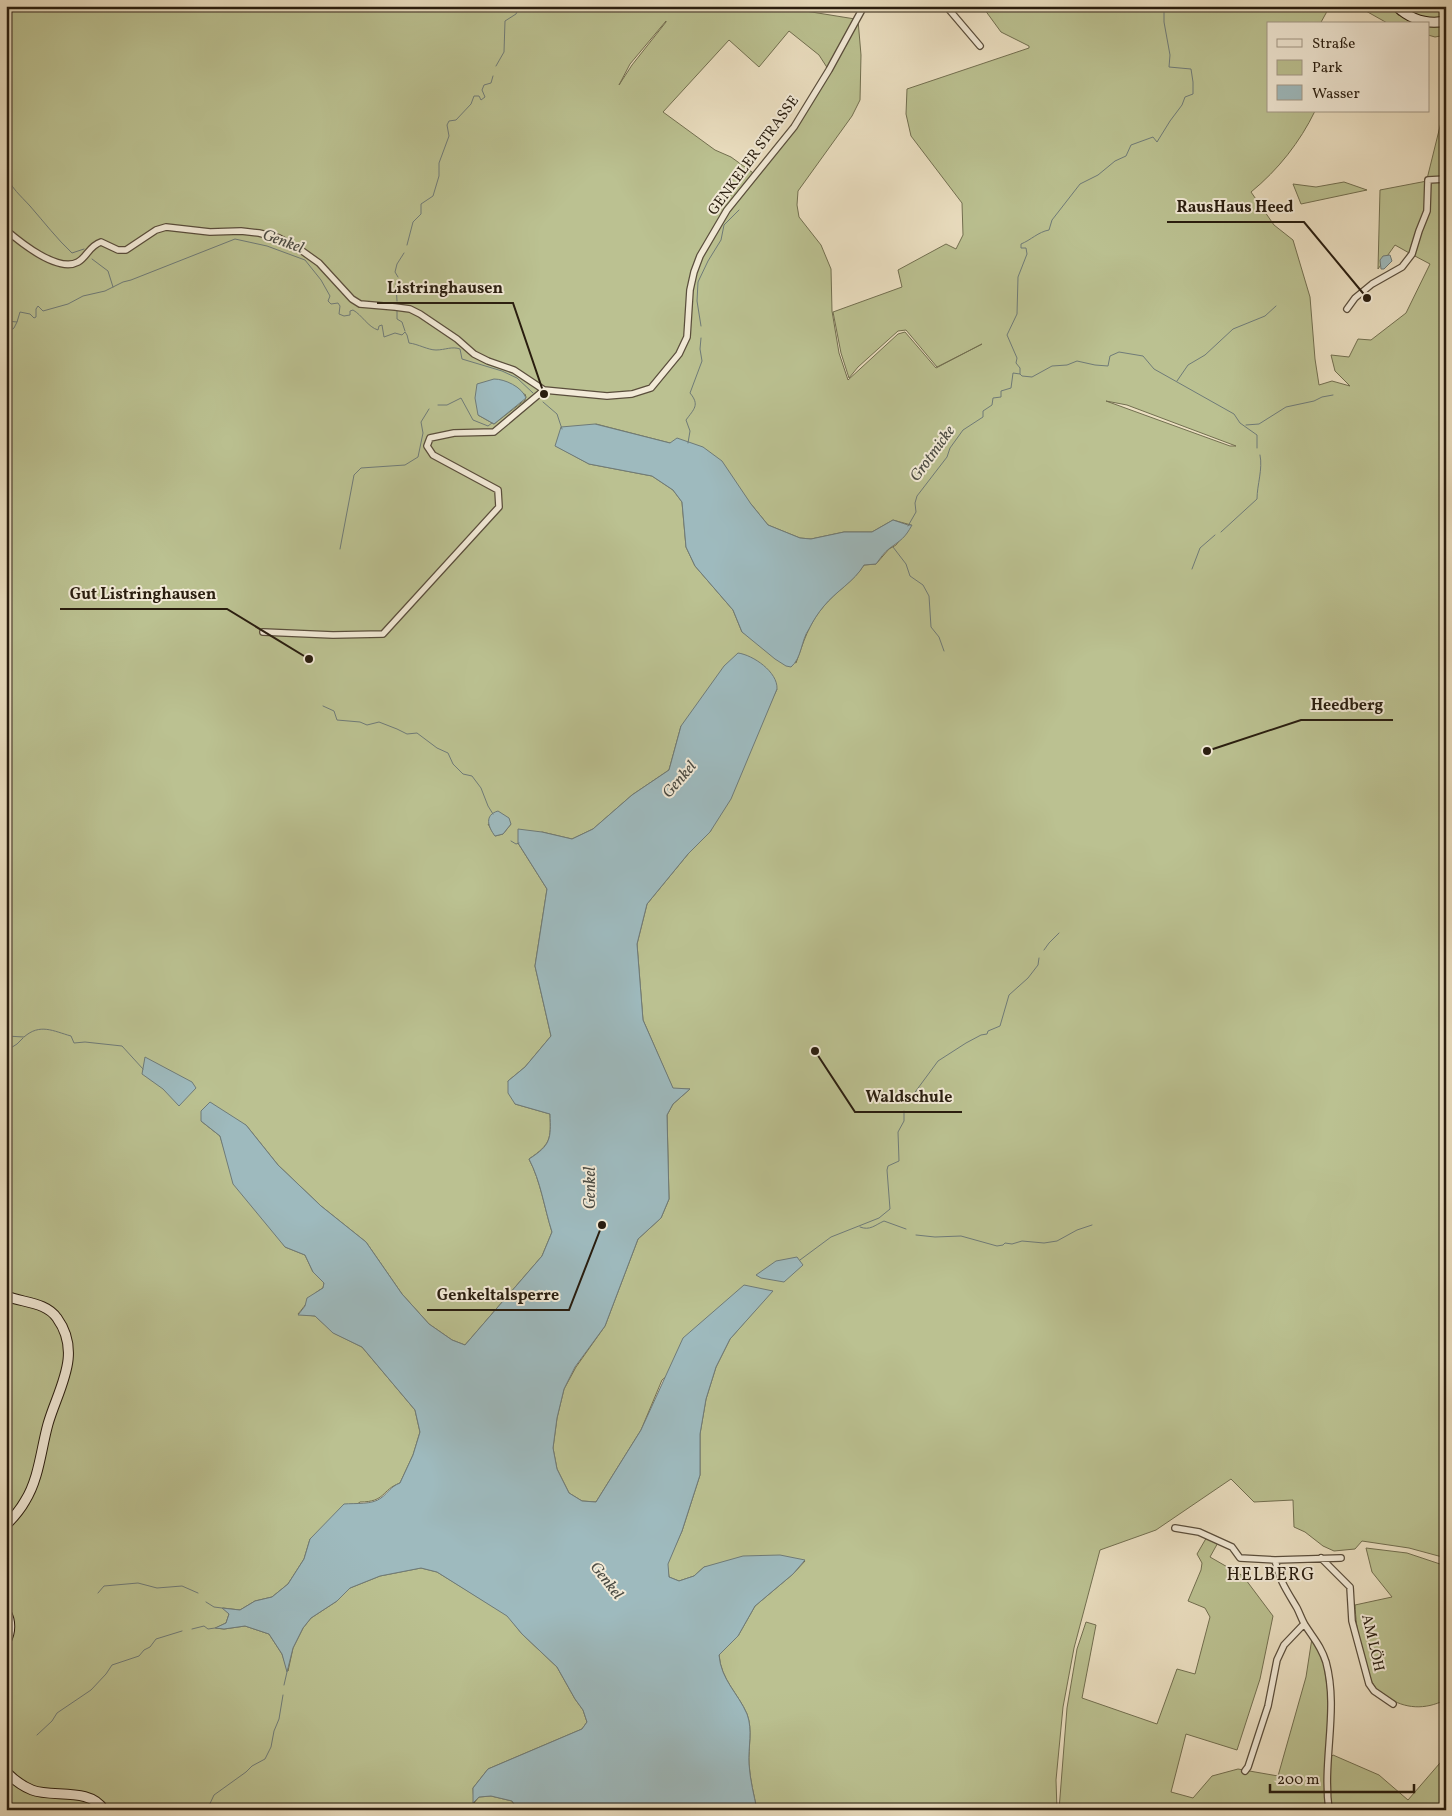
<svg xmlns="http://www.w3.org/2000/svg" width="1452" height="1816" font-family="Vollkorn,serif">
<style>
.green{fill:#bbc191;stroke:#726f50;fill-rule:evenodd}
.water{fill:#9ebabe;stroke:#6f7b78}
.lines{fill:none;stroke-linecap:round;stroke-linejoin:round}
.stream{stroke:#6f7b78;stroke-width:1}
.street-casing{stroke:#5a4e3c;stroke-width:8}
.secondary-casing{stroke:#291d0f;stroke-width:11}
.street{stroke:#f2ead7;stroke-width:5.5}
.secondary{stroke:#f2ead7;stroke-width:9}
.labels{text-anchor:middle;dominant-baseline:central;stroke-width:4;stroke-linejoin:round;paint-order:stroke}
.street-label{font-size:15px;fill:#291d0f;stroke:#f2ead7}
.water-label{font-size:16px;font-style:italic;fill:#4c4c44;stroke:#f2ead7}
.quarter-label{font-size:18px;letter-spacing:1px;fill:#291d0f;stroke:#f2ead7}
.leader{fill:none;stroke:#291d0f;stroke-width:2}
.callout-dot{fill:#291d0f;stroke:#f2ead7;stroke-width:2}
.callout-label{font-size:16px;text-anchor:middle;font-weight:bold;fill:#291d0f;stroke:#f2ead7;stroke-width:4;stroke-linejoin:round;paint-order:stroke}
</style>
<rect width="100%" height="100%" fill="#ebdfc1"/>
<filter id="stains"><feTurbulence type="fractalNoise" baseFrequency=".004" numOctaves="4"/><feColorMatrix values="0 0 0 0 .2 0 0 0 0 .09 0 0 0 0 .02 0 0 0 .5 -.17"/></filter>
<radialGradient id="worn" r=".72"><stop offset=".6" stop-color="#630" stop-opacity="0"/><stop offset="1" stop-color="#630" stop-opacity=".3"/></radialGradient>
<path class="green" d="M6,6H793V9L855,19L828,69L819,55L789,31L759,67L729,40L663,112L715,150L731,157L756,175L795,127L858,20L861,55L860,100L852,116L798,191L797,205L799,217L821,245L831,269L832,311L839,353L848,380L898,334L905,332L936,368L982,344L937,367L906,330L898,331L858,367L849,378L841,353L833,312L902,287L898,270L946,244L956,249L963,235L962,203L911,136L906,114L907,89L1029,48V46L1001,32L982,6H1330L1320,24H1268V111H1315C1300,142 1278,170 1251,192L1274,225L1293,240L1310,297L1315,359L1319,385L1332,381L1350,386L1335,371L1331,355L1349,357L1358,339L1371,340L1406,313L1430,264L1413,255L1428,211L1429,181L1446,180V1558L1409,1548L1362,1541L1355,1549L1334,1551L1323,1546L1305,1532L1294,1527L1293,1500L1254,1502L1231,1479L1156,1530L1100,1550L1074,1648L1063,1707L1056,1780L1057,1810H757C754,1795 750,1780 749,1764C748,1748 753,1730 747,1714C738,1693 721,1680 719,1655L738,1636L755,1606L793,1574L805,1561L704,1567L694,1576L679,1581L669,1577L667,1564L682,1531L700,1475V1434L706,1399L716,1367L730,1339L772,1291L662,1380L641,1430L596,1502L582,1501L569,1493L557,1469L553,1448L557,1418L564,1389L576,1367L605,1326L638,1239L661,1218L669,1199L667,1115L673,1104L690,1089H673L643,1020L637,944L647,904L688,854L710,832L777,689L681,726L669,770L632,795L593,829L572,839L542,832L518,843L547,889L535,966L551,1036L525,1067L508,1081L515,1104L550,1114C551,1139 551,1144 529,1159C541,1182 544,1207 552,1232L542,1256L465,1345L452,1340L429,1324L402,1294L366,1242L321,1206L278,1165L246,1125L201,1121L220,1136L225,1152L285,1247L305,1255L313,1272L324,1283L323,1288C311,1294 307,1304 298,1314L315,1316L334,1333L362,1347L415,1410L420,1432L413,1455L400,1483C381,1490 386,1502 360,1502L310,1539L304,1559L288,1584L272,1597L255,1601L240,1610L223,1608L229,1614L226,1623L216,1628L224,1629L245,1626L269,1634L282,1654L288,1671L293,1648L303,1628L311,1618L337,1601L350,1588L380,1576L421,1568L437,1572L507,1615L522,1634L557,1667L575,1699L583,1710L587,1722L582,1729L488,1769L473,1788L474,1803L479,1797L491,1796L512,1801L518,1810H6V231L28,248L6,228ZM666,21V22L632,65L619,85L630,64ZM525,394L526,397L525,400L494,424L478,415ZM1106,401L1127,405L1236,446H1230ZM596,424L670,443L751,504L768,525L800,538L811,539L844,532H872L893,520L911,525L896,545L889,549L876,564L864,565C853,582 836,591 823,607C809,623 803,643 796,663L742,632L733,610L695,566L686,547L682,502L673,490L652,476L589,464L556,446ZM488,824H511L503,834L495,836Z
M1357,6H1393L1398,15L1425,24H1389Z
M1398,6H1446V19L1423,20Z
M1428,24H1446V35L1435,37L1428,35Z
M1446,102V178L1427,179Z
M1427,181L1426,210L1411,254L1395,245L1378,269L1380,190Z
M1344,182L1367,190L1301,204L1293,184L1316,187Z
M1208,1535L1220,1539L1210,1557L1243,1576L1273,1616L1260,1679L1237,1750L1186,1734L1171,1792L1193,1798L1212,1776L1238,1769L1278,1776L1306,1677L1312,1638L1320,1647L1324,1665L1329,1700L1331,1757L1333,1755L1379,1775L1408,1800L1446,1756V1810H1059L1067,1708L1077,1649L1086,1622L1096,1625L1082,1698L1157,1724L1177,1669L1195,1674L1210,1617L1205,1608L1188,1601L1201,1570L1202,1563L1197,1554Z
M1366,1548L1407,1553L1446,1566L1445,1700C1425,1710 1405,1709 1387,1697C1382,1694 1377,1691 1375,1687C1362,1668 1356,1628 1355,1605L1392,1597L1372,1572Z"/>
<path class="water" d="M1390,255L1392,261L1384,269H1381L1380,260L1383,256Z
M494,379C505,379 522,387 526,398L494,424L478,415L475,398L477,384Z
M595,424L670,443L677,438L703,447L722,461L751,504L768,525L800,538L811,539L844,532H872L893,520L908,525H912C905,538 901,540 890,548C884,552 880,559 876,564L864,565C854,582 836,591 824,606C818,613 813,621 809,629C801,640 802,658 791,667L786,666L775,659L742,632L733,610L695,566L686,547L682,502L673,490L652,476L589,464L555,446L561,427Z
M738,653C753,655 778,672 777,689L731,799L710,832L688,854L647,904L637,944L643,1020L673,1088L690,1089L673,1104L667,1115L669,1199L661,1218L638,1239L605,1326L575,1367L564,1389L557,1418L553,1448L557,1469L569,1493L582,1501L596,1502L641,1430L683,1338L744,1285L773,1291L730,1339L716,1367L706,1399L700,1434V1475L682,1531L668,1564L669,1577L679,1581L694,1576L704,1567L743,1556L780,1555L805,1560L793,1574L755,1606L738,1636L719,1655C721,1680 738,1693 747,1714C753,1730 748,1747 749,1764C750,1780 754,1795 757,1810H518L512,1801L491,1796L479,1797L473,1803V1788L488,1769L582,1729L587,1722L583,1710L575,1699L557,1667L522,1634L507,1616L437,1572L421,1568L380,1576L350,1588L337,1601L311,1618L303,1628L293,1648L287,1672L282,1654L269,1634L245,1626L224,1629L215,1628L226,1623L229,1614L222,1608L240,1610L255,1601L272,1597L288,1584L304,1559L310,1539L344,1504C355,1503 372,1505 381,1498C389,1492 390,1487 400,1483L413,1455L420,1432L415,1410L362,1347L333,1333L315,1316L298,1315L305,1306L307,1298L323,1288L324,1283L313,1272L305,1255L285,1247L233,1184L220,1136L201,1121V1111L210,1102L246,1125L278,1165L321,1206L366,1242L402,1294L429,1324L452,1340L465,1345L542,1256L552,1232C544,1207 541,1182 529,1159C551,1145 551,1139 550,1114L515,1104L508,1093V1081L525,1067L551,1036L535,966L547,889L518,843V829L542,832L572,839L593,829L632,795L669,770L681,726L724,666Z
M498,811L509,818L511,824L503,834L495,836C488,827 484,815 498,811Z
M145,1057L192,1082L196,1088L179,1106L163,1089L142,1074Z
M797,1257L803,1265L784,1282L761,1278L756,1275L776,1261Z"/>
<g class="lines">
<path class="stream" d="M496,66L504,52L505,21L516,14L520,6
M6,175C12,189 20,195 30,206C44,222 57,239 72,253L84,249
M407,245L413,222L421,214V204L433,196L439,176V163L449,136L447,125L449,121L456,120L471,104L474,96H479L481,100L485,97L482,90L484,85L491,83L493,76
M92,259L108,271L113,287
M398,277L395,272L397,264L404,253
M396,284L397,301
M397,311V319L402,322L405,331
M6,321L17,322L20,312L30,314L34,318L36,317V309L38,306L43,311L68,304L83,296L105,291L123,282L131,280L235,239L267,246L305,260L321,280L330,296L328,301L331,304L338,303L340,306L339,314L344,316L350,315V311L353,310C362,315 368,327 378,330L379,326L382,325L384,337L395,333L402,335L405,332L407,335L409,343C418,344 428,350 436,350C445,350 452,346 460,349L462,359L502,371L517,378L533,393
M701,326L697,301L698,282L708,261L721,240L724,225L739,210
M6,334L14,328L17,322
M1020,374L1022,376L1032,377L1052,366L1067,365L1077,361L1095,365L1108,366L1110,356L1119,352L1143,356L1154,369L1234,414L1240,423L1257,435V448
M1177,381L1188,365L1205,355L1233,329L1265,316L1276,306
M543,402L557,414L562,429
M438,405H447L461,398L473,420L488,426L492,423
M1246,425L1259,424L1286,407L1314,401L1322,397L1333,395
M688,443L690,431L686,420C694,409 700,405 690,393L702,361L700,349L701,338
M908,526L916,512L915,503L917,496L947,457L950,448L963,430L983,417V411L992,405L993,398L1001,397V391L1011,388L1013,373L1020,374V368L1016,363L1017,358L1007,335L1017,314L1018,277L1027,254L1026,248H1021V244C1031,240 1038,232 1049,230L1052,220L1080,184L1098,175L1115,161L1126,156L1131,145L1153,137L1157,142L1170,121L1182,105L1185,97L1193,94V82L1191,69L1169,67L1170,55L1164,22V6
M1221,532L1257,499C1257,485 1263,469 1260,455
M893,547L906,564L910,576L923,585L929,596L931,627L939,637L944,651
M340,549L354,475L361,468L405,465L418,457L423,433L421,422L429,409
M1192,569L1200,548L1215,535
M323,706L334,711L337,720L360,722L367,725L379,722L397,729L407,734L417,733L437,748L448,753L453,764L463,774L472,776L481,788L488,806L493,814
M511,841L516,844L519,843
M1044,950L1049,943L1059,933
M6,1036L24,1037C40,1023 53,1031 71,1036L74,1043L85,1042L122,1046L143,1069
M6,1051L17,1044L23,1038
M910,1099L938,1061L966,1043L981,1035L987,1034L988,1031L1000,1026L1009,995L1028,978L1038,965L1039,958
M860,1227C870,1231 875,1225 884,1221L906,1229
M916,1235L935,1237L961,1236L997,1246L1003,1245L1005,1243L1012,1244L1022,1241L1044,1243L1057,1241L1077,1230L1092,1225
M800,1260L831,1237L879,1218L890,1209L887,1170L888,1166L899,1161L898,1132L904,1121V1111
M98,1593L104,1586L138,1583L157,1588L182,1586L198,1593
M206,1602L214,1607L222,1608
M192,1629L204,1626L208,1629L215,1628
M284,1685L287,1672
M37,1735L52,1721L57,1713L91,1690L106,1674L112,1665L139,1656L144,1650L150,1647L156,1639L182,1631
M207,1810L214,1795L246,1772L252,1766L265,1759L271,1747L274,1731L279,1719L283,1695"/>
<g class="street-casing">
<path id="street" d="M946,6L980,46
M6,230C20,242 58,273 78,262C87,257 89,246 101,242L118,250H126L156,230L166,227L210,232L241,231L259,233L279,238L298,248L319,263L352,299L360,304L395,307L410,309L420,314L457,339L474,354L488,361L514,370L544,390
M1347,309L1355,298L1372,284L1402,267L1412,254L1419,231L1427,211L1428,180L1446,179
M544,390L607,396L632,394L651,388L679,354L687,337L690,290L694,272L700,256L727,210L794,127L829,70L864,6
M263,632L333,635L383,634L499,507L498,490L433,455L427,446L430,438L454,433L494,432L544,390
M1175,1528L1199,1532L1232,1547L1240,1558L1275,1560L1341,1558
M1321,1558L1350,1587L1352,1621L1369,1684L1374,1691L1393,1704
M1275,1560C1279,1580 1287,1591 1297,1608C1300,1614 1302,1620 1305,1625C1314,1639 1321,1646 1326,1662C1339,1710 1322,1760 1329,1810
M1245,1771L1248,1767L1268,1706L1277,1660L1284,1645L1304,1624"/>
</g>
<g class="secondary-casing">
<path id="secondary" d="M1396,6C1410,19 1427,25 1446,21
M6,1296C24,1303 46,1302 57,1318C83,1354 58,1389 48,1424C41,1449 39,1479 25,1501C20,1510 13,1518 6,1525
M6,1612C11,1621 11,1632 6,1641
M6,1772C13,1779 22,1786 32,1790C53,1798 90,1787 104,1810"/>
</g>
<use href="#street" class="street"/>
<use href="#secondary" class="secondary"/>
</g>
<g class="labels">
<g class="street-label">
<text transform="translate(754 156) rotate(-54)">GENKELER STRASSE</text>
<text transform="translate(1372 1643) rotate(77)">AM LÖH</text>
</g>
<g class="water-label">
<text transform="translate(283 242) rotate(20)">Genkel</text>
<text transform="translate(933 454) rotate(-54)">Grotmicke</text>
<text transform="translate(680 780) rotate(-49)">Genkel</text>
<text transform="translate(591 1188) rotate(-90)">Genkel</text>
<text transform="translate(606 1581) rotate(52)">Genkel</text>
</g>
<g class="quarter-label">
<text x="1271" y="1575">HELBERG</text>
</g>
</g>
<path class="leader" d="M1367 298L1304 222H1167M544 394L513 303H377M309 659L227 609H60M1207 751L1301 720H1393M815 1051L855 1112H962M602 1225L569 1310H427"/>
<g class="callout-dot">
<circle cx="1367" cy="298" r="5"/>
<circle cx="544" cy="394" r="5"/>
<circle cx="309" cy="659" r="5"/>
<circle cx="1207" cy="751" r="5"/>
<circle cx="815" cy="1051" r="5"/>
<circle cx="602" cy="1225" r="5"/>
</g>
<g class="callout-label">
<text x="1235" y="212">RausHaus Heed</text>
<text x="445" y="293">Listringhausen</text>
<text x="143" y="599">Gut Listringhausen</text>
<text x="1347" y="710">Heedberg</text>
<text x="909" y="1102">Waldschule</text>
<text x="498" y="1300">Genkeltalsperre</text>
</g>
<rect width="1452" height="1816" fill="none" stroke="#ebdfc1" stroke-width="25"/>
<rect x="8" y="8" width="1437" height="1801" fill="none" stroke="#291d0f" stroke-width="2.5"/>
<rect x="12" y="12" width="1427" height="1791" fill="none" stroke="#291d0f"/>
<rect x="1267" y="22" width="162" height="90" fill="#f2ead7" stroke="#a29887"/>
<rect x="1277" y="39" width="25" height="8" fill="#f2ead7" stroke="#a29887"/>
<text x="1312" y="48" font-size="15" fill="#291d0f">Straße</text>
<rect x="1277" y="60" width="25" height="15" fill="#bbc191" stroke="#a29887"/>
<text x="1312" y="72" font-size="15" fill="#291d0f">Park</text>
<rect x="1277" y="85" width="25" height="15" fill="#9ebabe" stroke="#a29887"/>
<text x="1312" y="98" font-size="15" fill="#291d0f">Wasser</text>
<path d="M1270 1784v8h144v-8" fill="none" stroke="#291d0f" stroke-width="2.5"/>
<text x="1277" y="1784" font-size="15" fill="#291d0f" stroke="#f2ead7" stroke-width="4" paint-order="stroke">200 m</text>
<rect width="100%" height="100%" filter="url(#stains)"/>
<rect width="100%" height="100%" fill="url(#worn)"/>
</svg>
